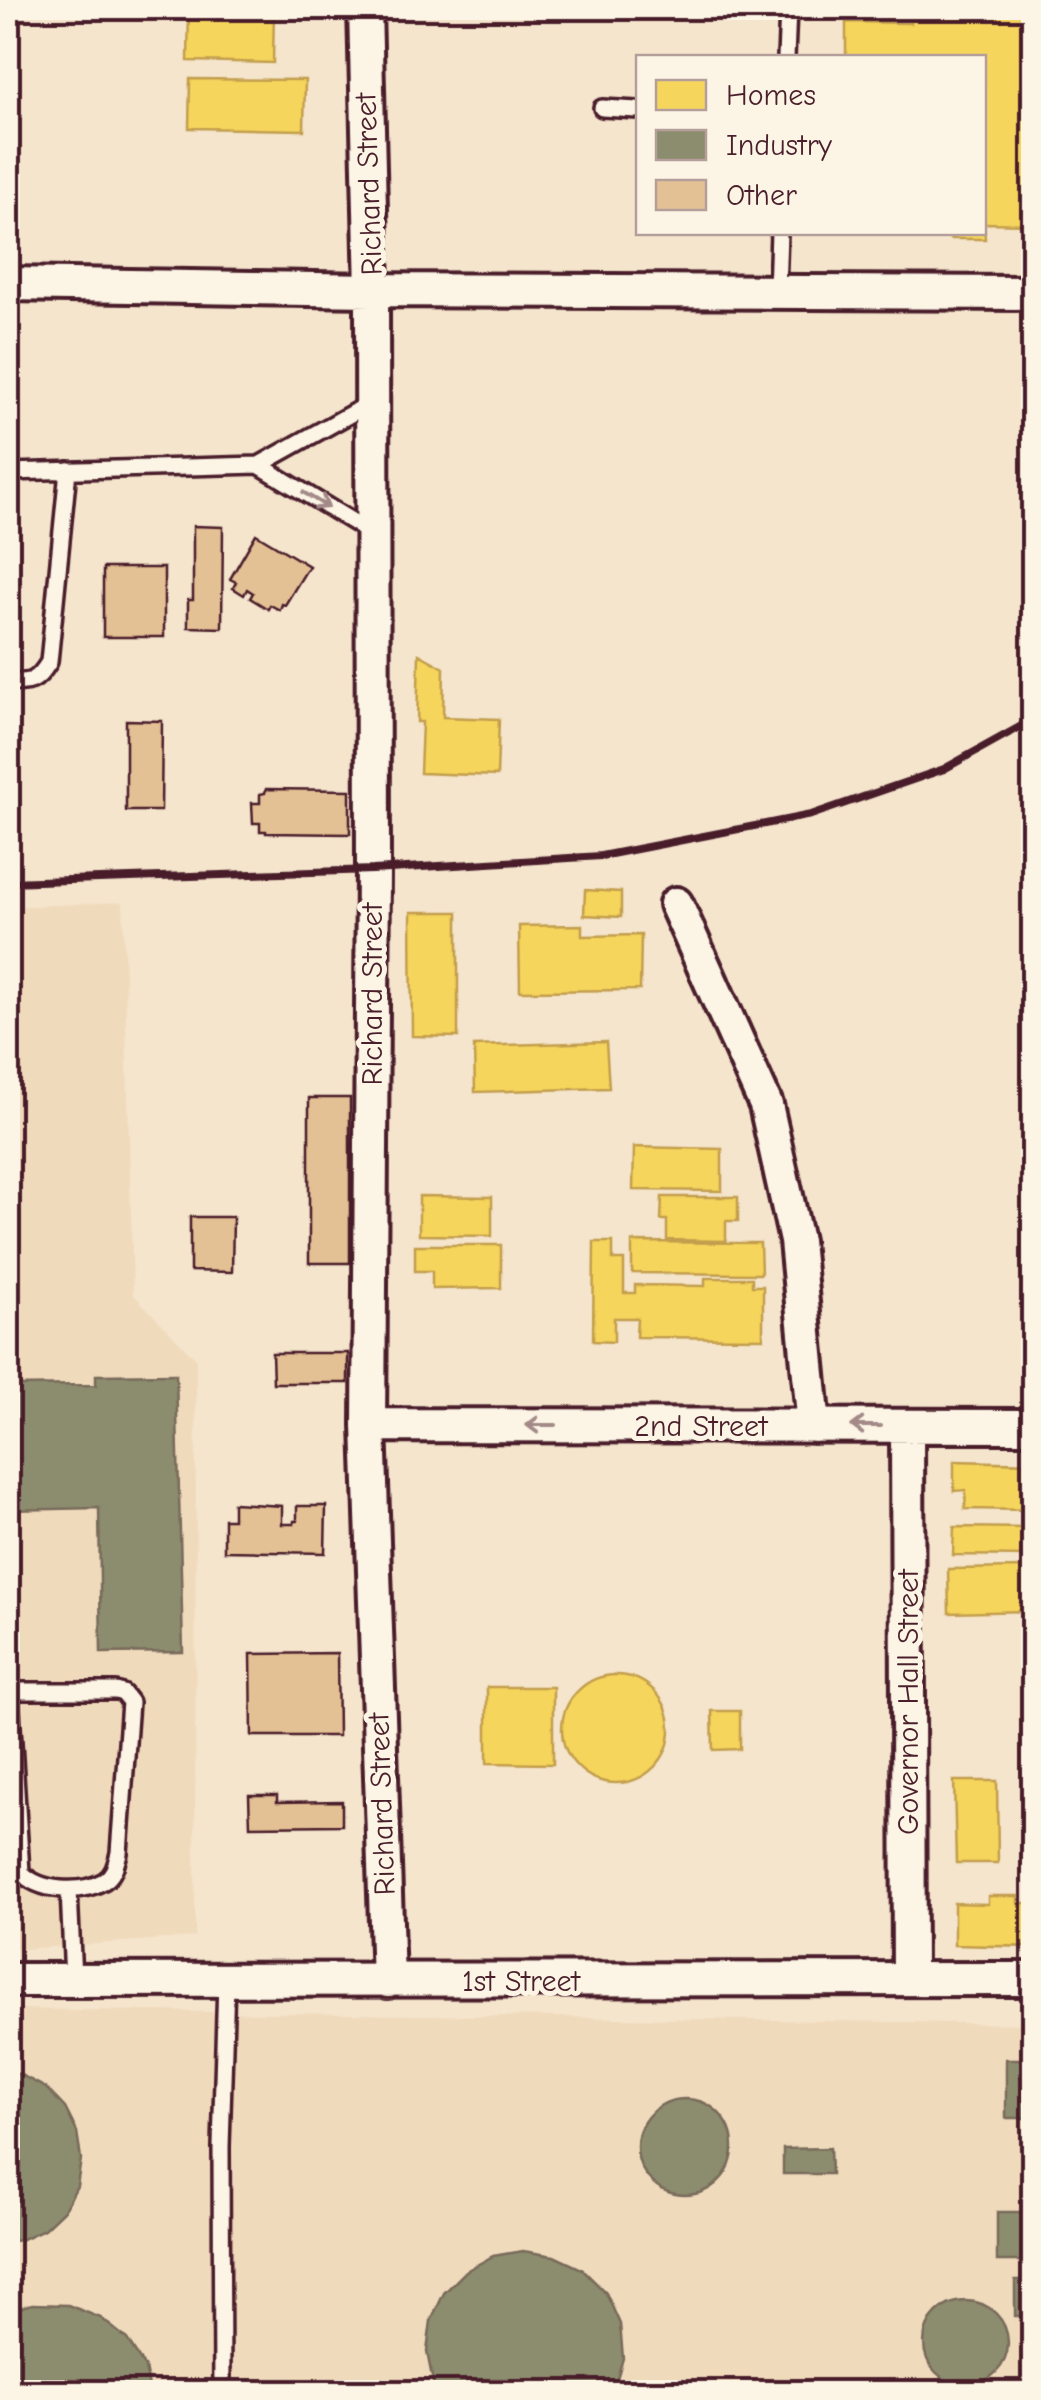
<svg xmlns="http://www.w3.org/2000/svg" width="1041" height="2400" font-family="'Comic Neue',sans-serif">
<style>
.built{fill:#f0dabc}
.homes{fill:#f6d55c;stroke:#c29e4d;stroke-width:2.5}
.industry{fill:#8c8c6e;stroke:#786b5a;stroke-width:2.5}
.building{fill:#e4c195;stroke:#4a1f2b;stroke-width:2.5}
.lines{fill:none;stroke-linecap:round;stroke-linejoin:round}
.lane-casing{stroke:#4a1f2b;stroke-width:22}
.street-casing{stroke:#4a1f2b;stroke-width:40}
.lane{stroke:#fcf5e5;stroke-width:15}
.street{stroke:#fcf5e5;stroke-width:32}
.rail{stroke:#4a1f2b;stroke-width:8}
.oneway{stroke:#a38a88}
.labels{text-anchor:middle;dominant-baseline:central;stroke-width:10;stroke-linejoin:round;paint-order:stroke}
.street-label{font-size:30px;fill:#4a1f2b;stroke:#fcf5e5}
</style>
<rect width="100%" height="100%" fill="#f5e5cd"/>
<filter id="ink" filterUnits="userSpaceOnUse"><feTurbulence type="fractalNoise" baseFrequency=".01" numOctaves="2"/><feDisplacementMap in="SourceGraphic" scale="20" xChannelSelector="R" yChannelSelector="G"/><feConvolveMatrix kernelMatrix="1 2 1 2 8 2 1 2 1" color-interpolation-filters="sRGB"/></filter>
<g filter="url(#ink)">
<path class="built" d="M123,902L133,1294L196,1359L195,1937L8,1950V907Z
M8,2009L1033,2024V2392H8Z"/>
<path class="homes" d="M189,8H274L273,63L188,61Z
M911,8H1034V224L984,223L985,239H950V232H984V58H846V22L911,23Z
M190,79L305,80L304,130L189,128Z
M419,654L444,668L443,717L499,719L497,776L420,773L422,722H417Z
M585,890L621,892V917L584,915Z
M411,912H458V1037L412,1036Z
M582,925V936L641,935L640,990L520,991L519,926Z
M606,1042L609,1088L475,1092L474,1046Z
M634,1147L722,1149V1191L633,1190Z
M419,1196L492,1197V1236L419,1235Z
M662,1197H738V1221H726V1241L667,1240V1220H661Z
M594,1242H613V1260H624V1293H635V1285L705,1286V1278H752V1286H763V1338L636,1337L637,1318H614V1342L593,1341Z
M632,1242L760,1243L761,1274L632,1273Z
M415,1245H501V1288L432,1289V1271H415Z
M954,1461L1034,1463V1510L965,1509L966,1490L954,1491Z
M954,1527L1034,1528V1556L953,1555Z
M1034,1568V1611L949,1613L948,1569Z
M562 1729a54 54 0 1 1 108 0a54 54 0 1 1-108 0Z
M487,1687H553V1764L487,1763Z
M712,1711H740V1749L713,1750Z
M954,1781H997L998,1863H956Z
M988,1896H1018V1903H1034V1947L954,1945V1903L988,1904Z"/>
<path class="industry" d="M176,1374L183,1652L101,1653L99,1508L8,1510V1386L96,1385V1375Z
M1006,2059H1034V2118H1006Z
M8,2073L19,2074L46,2088L65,2108L77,2132L81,2159L77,2186L64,2210L44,2229L20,2240L8,2242Z
M637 2147a48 48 0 1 1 96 0a48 48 0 1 1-96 0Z
M830,2148L831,2174H783V2149Z
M997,2212H1034V2261H997Z
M523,2251L554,2256L582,2269L606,2293L620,2324L623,2358L613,2392H438L433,2382L427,2352L431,2321L444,2293L466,2271L493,2256Z
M1015,2280H1034V2316H1015Z
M924 2343a42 42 0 1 1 84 0a42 42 0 1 1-84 0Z
M32,2304L68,2305L101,2318L127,2339L145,2368L150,2392H8V2312Z"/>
<path class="building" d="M193,526L223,527L222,628L188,627V600H193Z
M256,534L309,566L285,605L282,604L280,610L270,605L268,609L250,598L253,593L247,589L244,595L233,588L236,582L230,579Z
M103,568H164V637H103Z
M126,720L162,721L161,811H126Z
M266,789L350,790V834L266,833V831H260V823H253L252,803H260V794L265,793Z
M309,1098H350V1263H309Z
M190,1217H233L232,1272L190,1271Z
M272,1353H348V1383H273Z
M233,1503L282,1506V1524H294V1521H297V1506H326L325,1553L224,1551V1519H233Z
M337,1653L338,1736H252L251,1654Z
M249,1795H277V1802L342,1801V1825L250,1826Z"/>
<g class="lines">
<g class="lane-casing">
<path id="lane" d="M786,58L788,8
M602,108L638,110
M777,292L779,232
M259,465L371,533
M8,472L259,465L372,402
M8,682C31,683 36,683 49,662L68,470
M12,1691H116L123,1693L130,1702L119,1853C116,1864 114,1875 104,1881C81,1894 39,1892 21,1872L10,1694Z
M69,1890L73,1980
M222,2392L221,2147L226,1981"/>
</g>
<g class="street-casing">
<path id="street" d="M365,8L372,290L373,870L369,1425L388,1981
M8,284L372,290L1034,293
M676,904L766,1105L796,1241L814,1426
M369,1425L1034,1426
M907,1426L909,1978
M8,1980L1034,1979"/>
</g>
<use href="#lane" class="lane"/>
<use href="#street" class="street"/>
<path class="rail" d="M8,882L373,870L601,856L811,815L944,769L1034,719"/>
</g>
<defs><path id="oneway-shaft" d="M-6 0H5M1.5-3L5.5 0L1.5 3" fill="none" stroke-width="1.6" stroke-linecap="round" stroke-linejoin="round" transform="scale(2.5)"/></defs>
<g class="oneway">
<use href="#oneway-shaft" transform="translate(316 500) rotate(31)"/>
<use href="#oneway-shaft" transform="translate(541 1425) rotate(-180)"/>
<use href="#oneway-shaft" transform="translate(866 1426) rotate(-180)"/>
</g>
</g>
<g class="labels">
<g class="street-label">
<text transform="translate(369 184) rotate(-92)">Richard Street</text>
<text transform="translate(372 994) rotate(-90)">Richard Street</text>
<text x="701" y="1426">2nd Street</text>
<text transform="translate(908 1702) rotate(-90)">Governor Hall Street</text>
<text transform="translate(382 1804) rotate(-92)">Richard Street</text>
<text x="521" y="1981">1st Street</text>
</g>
</g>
<rect width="1041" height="2400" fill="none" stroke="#fcf5e5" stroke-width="40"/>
<rect x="20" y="20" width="1001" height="2360" fill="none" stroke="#4a1f2b" stroke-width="4" filter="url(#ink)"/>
<rect x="636" y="55" width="350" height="180" fill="#fcf5e5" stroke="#b59f9b" stroke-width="2.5"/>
<rect x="656" y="80" width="50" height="30" fill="#f6d55c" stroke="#b59f9b" stroke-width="2.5"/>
<text x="726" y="105" font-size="30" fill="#4a1f2b">Homes</text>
<rect x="656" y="130" width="50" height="30" fill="#8c8c6e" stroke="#b59f9b" stroke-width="2.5"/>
<text x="726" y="155" font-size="30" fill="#4a1f2b">Industry</text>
<rect x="656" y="180" width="50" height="30" fill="#e4c195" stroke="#b59f9b" stroke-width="2.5"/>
<text x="726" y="205" font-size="30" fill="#4a1f2b">Other</text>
</svg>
